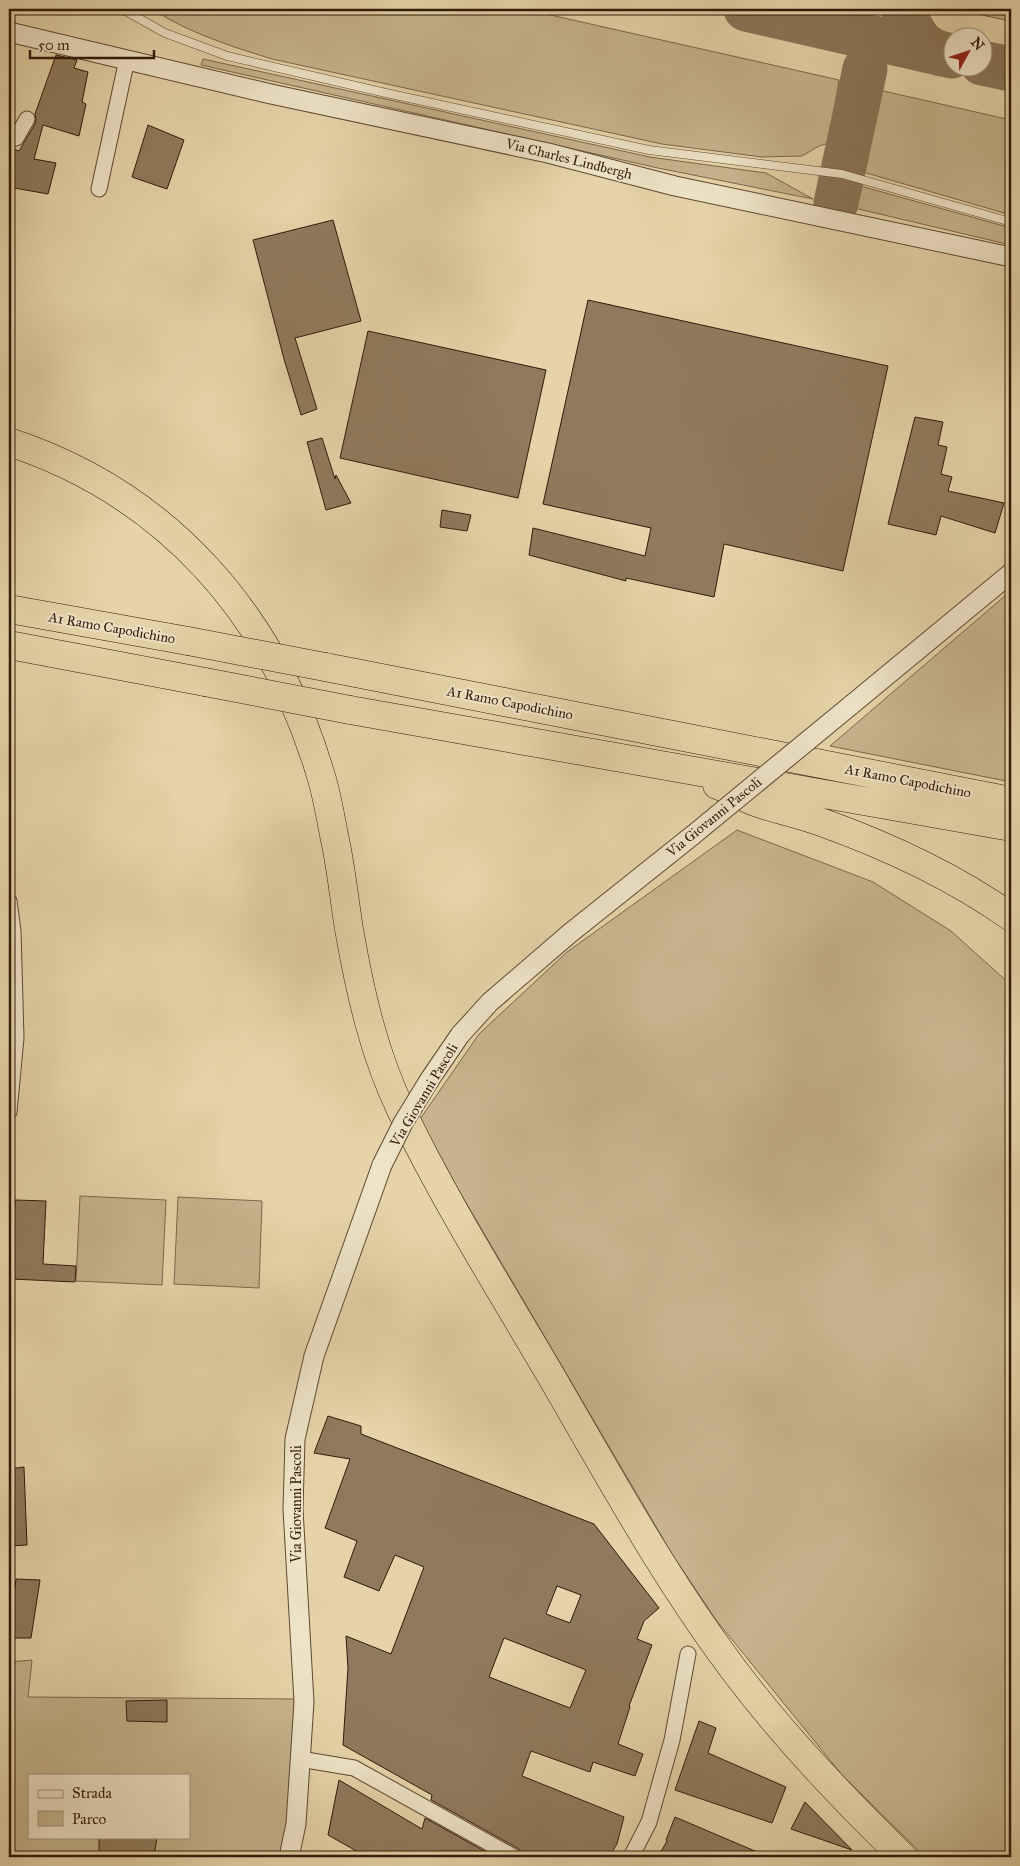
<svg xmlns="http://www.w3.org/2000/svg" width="1020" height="1866" font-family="'IM FELL Great Primer',serif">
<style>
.green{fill:#c6b48e;stroke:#7c664c;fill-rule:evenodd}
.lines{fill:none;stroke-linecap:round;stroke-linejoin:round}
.taxiway{stroke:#8b765a;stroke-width:45}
.building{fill:#8f7a5d;stroke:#31190b;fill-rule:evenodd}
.service-casing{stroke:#5e4832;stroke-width:9}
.minor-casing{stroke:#5e4832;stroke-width:17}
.tertiary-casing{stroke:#5e4832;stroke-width:21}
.motorway-casing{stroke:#31190b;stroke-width:29}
.service{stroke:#eee3c7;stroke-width:8}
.minor{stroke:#eee3c7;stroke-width:15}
.tertiary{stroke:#eee3c7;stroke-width:19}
.motorway{stroke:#e5d4a9;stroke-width:28}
.tertiary-bridge-casing{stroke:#5e4832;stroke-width:21;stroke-linecap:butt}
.motorway-bridge-casing{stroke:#31190b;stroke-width:29;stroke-linecap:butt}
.tertiary-bridge{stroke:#eee3c7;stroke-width:19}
.motorway-bridge{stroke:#e5d4a9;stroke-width:28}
.labels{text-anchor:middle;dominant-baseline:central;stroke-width:4;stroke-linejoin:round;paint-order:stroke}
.street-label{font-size:14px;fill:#31190b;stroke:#eee3c7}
</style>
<rect width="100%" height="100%" fill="#e5d4a9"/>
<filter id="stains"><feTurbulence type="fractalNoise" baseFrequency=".004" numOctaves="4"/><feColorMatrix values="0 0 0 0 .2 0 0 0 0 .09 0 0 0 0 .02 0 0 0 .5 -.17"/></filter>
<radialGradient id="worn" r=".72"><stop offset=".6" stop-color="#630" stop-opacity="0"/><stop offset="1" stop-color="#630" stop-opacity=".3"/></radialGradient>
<path class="green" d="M152,9H524L839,80L829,143L819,146L802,156L762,157L662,144L272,59C230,46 189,33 152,9Z
M964,9H1011V21L986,16Z
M203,59L650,157L766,173L813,199L658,168L201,65Z
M879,90L1011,120V215L863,172Z
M857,185L1011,228V245L850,207Z
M1011,591V782L830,746L1006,595Z
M737,830L873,882L951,931L1011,985V1857H925L842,1775L716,1620L672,1554L458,1189L420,1119L479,1034L567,952Z
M80,1196L166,1200L162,1285L76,1281Z
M178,1197L262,1201L259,1288L174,1284Z
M32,1660L28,1697L296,1699L287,1824L280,1857H9V1662ZM29,1775H189V1837H29Z"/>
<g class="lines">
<path class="taxiway" d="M746,9L952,56
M903,9C908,22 915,39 927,47C931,50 937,52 942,54
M982,63L1011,69
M836,203L865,69"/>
</g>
<path class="building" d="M56,55L77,60L74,68L88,72L82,102L86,104L79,136L43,125L34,159L56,163L48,194L9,187V147L19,151L35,124L36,119L35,114Z
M148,125L184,140L167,189L132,177Z
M333,220L361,321L295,338L317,409L301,415L284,359L253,240Z
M588,300L888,366L843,571L724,544L714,597L626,578V581L529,555L533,528L645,556L651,528L543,504Z
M368,331L546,370L518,498L340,458Z
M915,417L943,422L938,445L947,447L941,474L952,477L948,491L1004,503L995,533L941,516L936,535L888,524Z
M322,438L335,479L336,475L351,503L326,510L307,442Z
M442,510L471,515L467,531L440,527Z
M15,1200L46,1201L43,1264L76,1266L75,1282L11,1279Z
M328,1416L361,1426V1434L594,1524L659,1608L644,1621L637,1639L652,1645L629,1706L630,1707L618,1744L643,1754L635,1776L593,1762L590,1772L531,1751L522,1776L624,1817L617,1844L609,1857H523L522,1853L519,1849L431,1800L432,1795L343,1745L348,1668L346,1636L391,1654L424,1567L395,1555L379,1591L344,1577L357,1541L325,1528L350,1459L314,1453ZM557,1586L581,1595L570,1623L546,1614ZM504,1638L586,1670L570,1708L489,1677Z
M24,1467L27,1545L9,1546V1469Z
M16,1579L40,1580L31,1638H9Z
M167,1700V1722L127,1721L126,1701Z
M699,1721L716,1728L708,1753L786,1787L772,1823L675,1790Z
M339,1780L422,1829L425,1818L495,1857H367L328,1835Z
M805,1802L852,1850L791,1829Z
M675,1817L769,1857H658L667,1841L666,1840Z
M99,1837H157L154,1857H99Z"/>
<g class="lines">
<g class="service-casing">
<path id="service" d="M122,9L165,33L227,56L386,93L649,150L842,174L1011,222"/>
</g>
<g class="minor-casing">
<path id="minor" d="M9,138H16L27,119
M99,189L127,59
M9,901L13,931L16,1038L9,1112
M300,1759L354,1768L514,1857
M631,1857L649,1822L672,1740L688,1654"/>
</g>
<g class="tertiary-casing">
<path id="tertiary" d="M9,32L271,94L548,153L675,186L1011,257
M850,706L1011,573
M430,1079L460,1035L490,1002L569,934L693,835
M289,1857L296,1824L304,1702L293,1509L295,1439L314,1356L382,1165"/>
</g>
<g class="motorway-casing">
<path id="motorway" d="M9,442C168,494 274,616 321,776C327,795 330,815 334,835C341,866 344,898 349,929C360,992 374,1055 402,1112C445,1201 497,1284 547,1369C607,1472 667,1583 740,1678C789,1742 845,1800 903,1857
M9,609L188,641
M9,645L205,682
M325,667L1011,801
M350,710L1011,827
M717,785C730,790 742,797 755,802C777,810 800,814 821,822C888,846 953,876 1011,917"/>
</g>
<use href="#service" class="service"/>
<use href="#minor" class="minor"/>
<use href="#tertiary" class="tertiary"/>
<use href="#motorway" class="motorway"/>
<g class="tertiary-bridge-casing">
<path id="tertiary-bridge" d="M693,835L850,706
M382,1165L403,1123L430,1079"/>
</g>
<g class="motorway-bridge-casing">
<path id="motorway-bridge" d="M188,641L325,667
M205,682L350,710"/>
</g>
<use href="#tertiary-bridge" class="tertiary-bridge"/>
<use href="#motorway-bridge" class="motorway-bridge"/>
</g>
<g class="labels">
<g class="street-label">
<text transform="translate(569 159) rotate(14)">Via Charles Lindbergh</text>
<text transform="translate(112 628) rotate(10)">A1 Ramo Capodichino</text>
<text transform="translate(510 703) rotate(11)">A1 Ramo Capodichino</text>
<text transform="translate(908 781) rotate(11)">A1 Ramo Capodichino</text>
<text transform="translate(714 817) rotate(-39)">Via Giovanni Pascoli</text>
<text transform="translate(424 1095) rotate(-59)">Via Giovanni Pascoli</text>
<text transform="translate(296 1504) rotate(-90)">Via Giovanni Pascoli</text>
</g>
</g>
<rect width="1020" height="1866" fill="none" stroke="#e5d4a9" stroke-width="30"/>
<rect x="10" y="10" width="1000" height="1846" fill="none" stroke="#31190b" stroke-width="2.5"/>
<rect x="15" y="15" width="990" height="1836" fill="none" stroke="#31190b"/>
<rect x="28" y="1774" width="162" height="65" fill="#eee3c7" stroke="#a2927c"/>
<rect x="38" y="1790" width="25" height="8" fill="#eee3c7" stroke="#a2927c"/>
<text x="72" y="1798" font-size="15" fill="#31190b">Strada</text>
<rect x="38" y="1811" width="25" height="15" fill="#c6b48e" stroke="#a2927c"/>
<text x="72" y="1824" font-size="15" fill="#31190b">Parco</text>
<g transform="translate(968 52) rotate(50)"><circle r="24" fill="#eee3c7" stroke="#a2927c"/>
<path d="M0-4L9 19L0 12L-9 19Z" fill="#8f2418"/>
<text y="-8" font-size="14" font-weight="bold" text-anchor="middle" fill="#31190b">N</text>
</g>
<path d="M30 50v8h124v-8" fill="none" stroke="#31190b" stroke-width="2.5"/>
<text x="38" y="50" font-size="15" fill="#31190b" stroke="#eee3c7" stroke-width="4" paint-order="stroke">50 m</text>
<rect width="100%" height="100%" filter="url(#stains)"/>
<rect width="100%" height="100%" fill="url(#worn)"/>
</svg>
